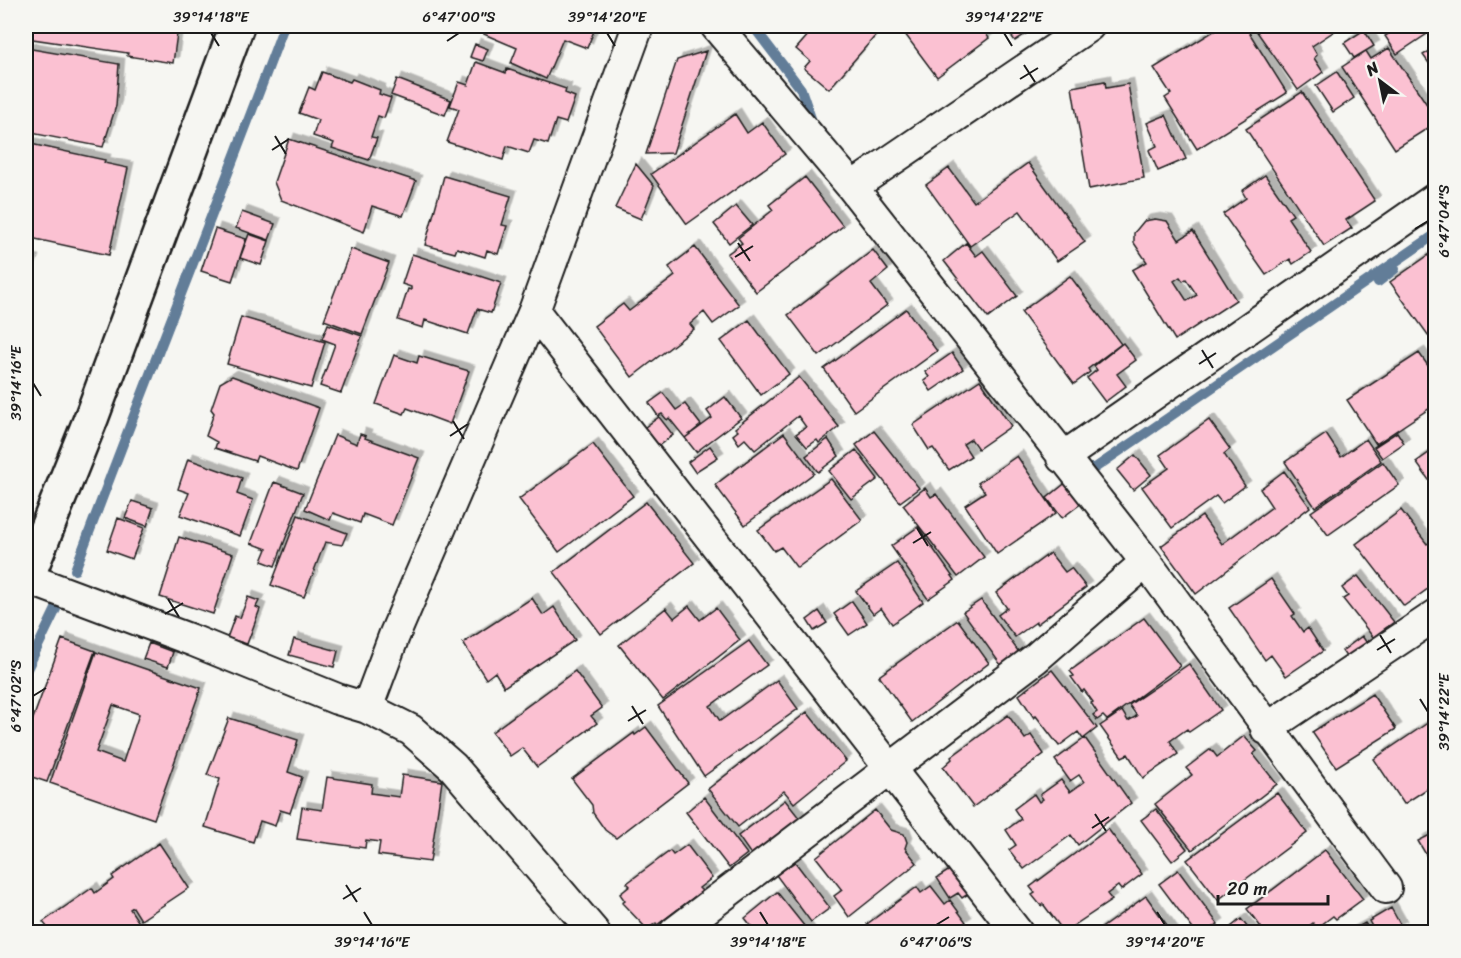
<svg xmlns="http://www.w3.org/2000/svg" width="1461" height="958" font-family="Sriracha,sans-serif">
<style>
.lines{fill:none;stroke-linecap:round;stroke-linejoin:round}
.stream{stroke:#627d98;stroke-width:10}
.building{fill:#fbc1d2;stroke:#1c1c1c;stroke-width:1.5;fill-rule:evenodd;filter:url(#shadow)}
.minor-casing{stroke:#1c1c1c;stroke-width:34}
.tertiary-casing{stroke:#1c1c1c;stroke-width:38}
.minor{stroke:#f6f6f2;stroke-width:30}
.tertiary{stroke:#f6f6f2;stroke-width:33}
.ticks{fill:none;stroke:#1c1c1c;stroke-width:2}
.neatline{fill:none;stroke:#1c1c1c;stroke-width:2}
.ticks-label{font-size:15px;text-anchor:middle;fill:#1c1c1c}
</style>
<defs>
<filter id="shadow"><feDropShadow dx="5.5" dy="-5.5" stdDeviation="0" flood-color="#0004"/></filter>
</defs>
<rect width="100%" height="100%" fill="#f6f6f2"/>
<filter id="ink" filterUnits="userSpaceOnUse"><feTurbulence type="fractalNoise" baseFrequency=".0167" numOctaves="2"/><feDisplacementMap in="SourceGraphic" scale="12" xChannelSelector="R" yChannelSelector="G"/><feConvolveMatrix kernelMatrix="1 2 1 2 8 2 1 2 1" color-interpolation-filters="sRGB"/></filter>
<g filter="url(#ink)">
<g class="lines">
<path class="stream" d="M753,26L801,89L814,127
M1378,282L1395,269
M1077,468H1095L1436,234
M75,570C143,388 216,208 284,26
M26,671L56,609"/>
</g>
<path class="building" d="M26,26H178L173,63L127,56L128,53L26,38Z
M488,26H596L587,48L563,39L546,79L511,63L517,48L484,34Z
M816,26H884L829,89L804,68L810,61L796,49Z
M899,26H980L989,38L937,77Z
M1004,26H1038L1015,41Z
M1222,26H1245L1287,93L1197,149L1165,98L1171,94L1154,68Z
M1253,26H1342L1312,46L1317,55L1314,58L1323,72L1298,90Z
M1401,26H1436V28L1397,54L1385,36Z
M1364,30L1374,46L1354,58L1344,43Z
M475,44L488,49L483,61L470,57Z
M1436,47V73L1423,55Z
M26,48L119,64L116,106L103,147L26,132Z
M1389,48L1436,118V123L1395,149L1342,67L1366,51L1371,59Z
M706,51L673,153L646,154L677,60Z
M476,62L506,73L507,69L566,89L565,93L575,97L566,123L556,120L548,144L534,140L529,153L507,146L503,160L447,142L459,109L450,106L459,82L468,85Z
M322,72L350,82L352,79L380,90L379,94L391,98L384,118L378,116L371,137L377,138L369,160L332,148L334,143L313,136L318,120L299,113L309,87L315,90Z
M1337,72L1354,98L1333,112L1316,86Z
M397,79L451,100L445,115L391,95Z
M1105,81L1106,88L1128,84L1144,178L1089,189L1072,87Z
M1302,92L1375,201L1346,220L1352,228L1324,246L1246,129Z
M735,114L747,133L762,122L785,154L687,224L651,174Z
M1166,115L1186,159L1158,171L1149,150L1157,146L1147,123Z
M289,139L416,181L403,216L372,206L364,232L281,200L274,182Z
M26,143L105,160L104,163L128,168L109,255L26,237Z
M1028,163L1085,242L1057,261L1020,211L970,246L926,185L949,168L974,202Z
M636,164L654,186L641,219L615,208Z
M1265,175L1293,215L1288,218L1311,252L1293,264L1290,259L1266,275L1223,214L1246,198L1242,191Z
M444,176L511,196L502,225L507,226L498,254L487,250L485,257L457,248L455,253L425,245Z
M805,177L843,226L756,292L727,254L742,243L738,238L773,210L769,205Z
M736,206L752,225L729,243L714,224Z
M242,212L275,224L269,240L236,228Z
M1155,219L1167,221L1179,240L1193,231L1236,300L1175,340L1132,270L1147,262L1134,243V233L1144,221ZM1180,277L1183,281L1186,279L1197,295L1187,301L1174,281Z
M215,229L246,239L232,281L201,271Z
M249,234L269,241L261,265L240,258Z
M966,243L976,256L983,251L1017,296L988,318L944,261Z
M695,247L739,305L713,324L704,312L690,324L694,329L632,377L594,326L623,304L629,311L675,276L669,267Z
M351,249L389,263L362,334L324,320Z
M873,250L888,270L871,284L887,305L819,356L788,315Z
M1436,250V346L1390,282Z
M412,254L501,283L491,313L477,309L468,334L425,320L423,328L398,320L408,289L411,290V287L402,284Z
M26,259L33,261L26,281Z
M1070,276L1121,344L1088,369L1090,372L1074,384L1021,312Z
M906,309L937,351L854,411L824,369Z
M241,317L325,342L311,388L227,364Z
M749,320L789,374L761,395L721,341Z
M328,324L362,336L341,393L320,386L335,344L322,339Z
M1123,343L1136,360L1117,374L1126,386L1105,402L1087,378L1097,370L1094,366Z
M952,353L963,369L931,391L924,381L929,377L925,372Z
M1419,353L1436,377V404L1376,444L1347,400Z
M394,355L417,363L419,356L469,371L450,424L407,408L404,414L376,404Z
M232,376L319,408L297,471L257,456L255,461L215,448L217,442L206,436L214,413L211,409L220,383Z
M799,377L839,427L819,443L817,440L807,447L796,434L806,427L798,416L755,450L745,439L739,444L733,435L738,431L735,428Z
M980,380L1011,426L978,449L971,439L963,444L971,456L949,470L933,448L929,450L913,425Z
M663,393L676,410L685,404L701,425L685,438L669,418L667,420L662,414L658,416L649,403Z
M725,397L741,418L696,452L685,438L712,418L707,411Z
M659,417L673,435L654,449L641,430Z
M1209,420L1230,449L1224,454L1245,486L1222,503L1216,496L1172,528L1142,487L1169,468L1160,455Z
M874,431L919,488L900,502L856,445Z
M1397,432L1404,443L1382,458L1374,447Z
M784,433L814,473L745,525L715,485Z
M360,434L366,436L365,438L419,458L392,525L363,514L360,523L333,513L330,520L305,509L335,435L357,444Z
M1326,434L1341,457L1366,439L1381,461L1315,507L1285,462Z
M828,439L839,456L818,472L806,456Z
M593,444L633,496L559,552L519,499Z
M710,446L718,457L695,472L688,462Z
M1436,448V490L1416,462Z
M856,450L878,479L851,499L829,471Z
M1135,455L1151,475L1133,490L1117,470Z
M1017,456L1056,513L997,554L965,505L985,492L978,483Z
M188,459L242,478L237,494L253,500L240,536L180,515L189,493L178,489Z
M1383,462L1399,485L1328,535L1311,512Z
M1284,471L1310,507L1196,594L1161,546L1202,516L1222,544L1272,507L1260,489Z
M831,479L862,520L797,568L781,547L774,551L758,530Z
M1068,481L1083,502L1062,518L1047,498Z
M274,482L303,493L275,566L262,561L267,549L251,543Z
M925,488L931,497L936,494L984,557L958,577L903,505Z
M132,501L153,508L147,526L125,518Z
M646,502L694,563L601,634L554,572Z
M1401,510L1427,544L1436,538V583L1404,606L1356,544Z
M298,515L347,533L342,545L325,542L304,597L271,585Z
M118,518L144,528L132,559L107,550Z
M918,527L955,580L928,599L891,546Z
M179,537L233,554L213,614L160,597Z
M1050,553L1065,572L1071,568L1086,587L1037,624L1036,622L1015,637L998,615L1007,608L996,593Z
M897,563L923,602L892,624L881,608L873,614L856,591Z
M1358,576L1394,622L1373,637L1343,599L1348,596L1342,588Z
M1271,579L1295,614L1292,616L1303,632L1308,628L1323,651L1286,676L1271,655L1265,660L1229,608Z
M248,597L259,601L256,607L260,609L247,644L227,638L235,616L240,618Z
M532,598L543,615L554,607L575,640L504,687L495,672L486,679L463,643Z
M981,600L1021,655L1003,668L963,612Z
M852,601L867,623L849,635L834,614Z
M689,606L700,620L716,608L740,640L663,700L619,645L666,608L674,618Z
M819,611L827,623L814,631L807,620Z
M1144,618L1180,666L1107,720L1103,716L1097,720L1093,715L1097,712L1091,703L1093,702L1084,690L1082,692L1071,677L1074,676L1070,671Z
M958,620L989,663L912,722L879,676Z
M1362,636L1369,646L1349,661L1342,651Z
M62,639L95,651L47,782L26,775V738Z
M294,639L338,651L334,667L289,655Z
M749,641L767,665L710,706L720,721L777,680L798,709L704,776L658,706Z
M149,643L173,652L168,667L143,659Z
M96,652L201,688L154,819L50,783ZM113,705L139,714L123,762L96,752Z
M1189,664L1221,710L1189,732L1187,729L1170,741L1178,754L1143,778L1128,754L1122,757L1100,726L1122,711L1128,721L1137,716L1129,705Z
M1052,670L1097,728L1083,739L1078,732L1059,746L1036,716L1034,718L1019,695Z
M575,671L602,708L591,716L597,723L537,767L522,748L510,756L492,732Z
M1372,694L1396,729L1336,767L1312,732Z
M807,712L846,761L794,803L784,791L738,827L708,789Z
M1008,715L1025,739L1031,735L1044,754L973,807L943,767L952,759L951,757Z
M229,718L298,740L288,772L302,777L290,813L280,810L275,826L260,821L253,842L205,827L220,779L207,775Z
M1432,720L1436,722V783L1404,804L1374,759Z
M646,727L688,783L616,838L605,830L593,813L592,805L572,779L634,733L635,735Z
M1244,736L1257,751L1253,754L1277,784L1192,850L1155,804L1192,775L1186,768L1211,749L1217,757Z
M1085,738L1131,803L1078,845L1071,835L1024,869L1009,850L1016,845L1006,830L1021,819L1014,809L1034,794L1039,802L1043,799L1040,795L1061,780L1070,792L1084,782L1079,775L1070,781L1055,760Z
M402,775L442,781L430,862L378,855L380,842L366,840L365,848L297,839L302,807L322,810L327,777L372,784L371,793L399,797Z
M1277,793L1307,833L1218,900L1187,860Z
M704,797L747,854L729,868L686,812Z
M785,800L800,819L752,856L738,836Z
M1156,809L1187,849L1172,861L1141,820Z
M875,810L891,830L904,834L907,842L905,848L917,863L849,917L834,896L842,890L816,857Z
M1108,829L1142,874L1121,890L1118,886L1107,894L1112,900L1064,932L1043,904L1041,906L1032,895L1035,893L1030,887Z
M1436,832V854L1428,858L1418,841Z
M159,843L189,888L141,920L133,907L130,909L140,924L126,932H51L43,922L92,888L95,893L114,879L112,876Z
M687,845L712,878L699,888L702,891L657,925L656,923L647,929L622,903L625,901L620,894L630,886L627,883L670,851L673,855Z
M1325,850L1363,899L1336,919L1333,916L1317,928L1313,923L1301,932H1253L1261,927L1247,909Z
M795,862L830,908L811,922L776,875Z
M956,866L973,891L962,898L958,893L950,898L937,878Z
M1178,870L1218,924L1207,932H1195L1159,884Z
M931,886L945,904L950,900L966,922L951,932H873L867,924L917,887L921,893Z
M777,892L809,932H756L745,918Z
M1146,896L1172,932H1096Z
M1391,908L1401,926L1389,932H1375L1369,921Z
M1241,919L1251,932H1230L1233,930L1231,927Z
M1365,923L1371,932H1349Z"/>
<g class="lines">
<g class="minor-casing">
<path id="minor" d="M716,26L852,187L1146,562L1386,888
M852,187L1089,26
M534,311L1017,932
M1062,458L1436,198
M26,578L194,641L337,699L367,708L411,730L453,767L594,932
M367,708L394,636L534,311L638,26
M1266,729L1436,615
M675,932L1036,658L1146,562"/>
</g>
<g class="tertiary-casing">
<path id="tertiary" d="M26,580L92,416L237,26"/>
</g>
<use href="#minor" class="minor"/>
<use href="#tertiary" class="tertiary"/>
</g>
</g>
<path class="ticks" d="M211,33L219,46M607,33L615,46M1004,33L1012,46M447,41L459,33M1024,65L1035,82M1020,79L1038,68M275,136L286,154M272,150L289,139M1415,229L1428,221M738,243L750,261M735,257L753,246M1202,350L1213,368M1199,364L1216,353M33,383L41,396M453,421L464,439M450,436L468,424M917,528L928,546M913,543L931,532M168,599L179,617M165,614L183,603M1380,635L1391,653M1377,650L1395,639M33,696L46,688M1420,699L1428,712M632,706L643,724M628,721L646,710M1095,814L1106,831M1092,828L1109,817M346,885L357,902M343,899L361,888M364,912L372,925M760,912L768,925M1157,912L1165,925M936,925L949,917"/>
<rect width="1461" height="958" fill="none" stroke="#f6f6f2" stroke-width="66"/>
<g transform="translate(1380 81) rotate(328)" stroke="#f6f6f2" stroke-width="4.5" paint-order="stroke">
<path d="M0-4.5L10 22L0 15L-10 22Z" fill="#1c1c1c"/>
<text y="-9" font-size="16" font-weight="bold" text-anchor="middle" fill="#1c1c1c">N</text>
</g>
<path d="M1218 895v9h110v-9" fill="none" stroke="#1c1c1c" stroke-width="3"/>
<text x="1227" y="895" font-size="18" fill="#1c1c1c" stroke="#f6f6f2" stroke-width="4.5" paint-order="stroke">20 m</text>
<rect x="33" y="33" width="1395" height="892" class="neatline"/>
<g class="ticks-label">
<text x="211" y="22">39°14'18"E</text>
<text x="459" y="22">6°47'00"S</text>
<text x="607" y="22">39°14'20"E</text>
<text x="1004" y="22">39°14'22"E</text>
<text transform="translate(1444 221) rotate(-90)" y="5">6°47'04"S</text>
<text transform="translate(16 383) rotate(-90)" y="5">39°14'16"E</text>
<text transform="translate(16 696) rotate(-90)" y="5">6°47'02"S</text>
<text transform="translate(1444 712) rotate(-90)" y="5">39°14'22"E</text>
<text x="372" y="947">39°14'16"E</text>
<text x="768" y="947">39°14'18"E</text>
<text x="936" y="947">6°47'06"S</text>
<text x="1165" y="947">39°14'20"E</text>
</g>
</svg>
